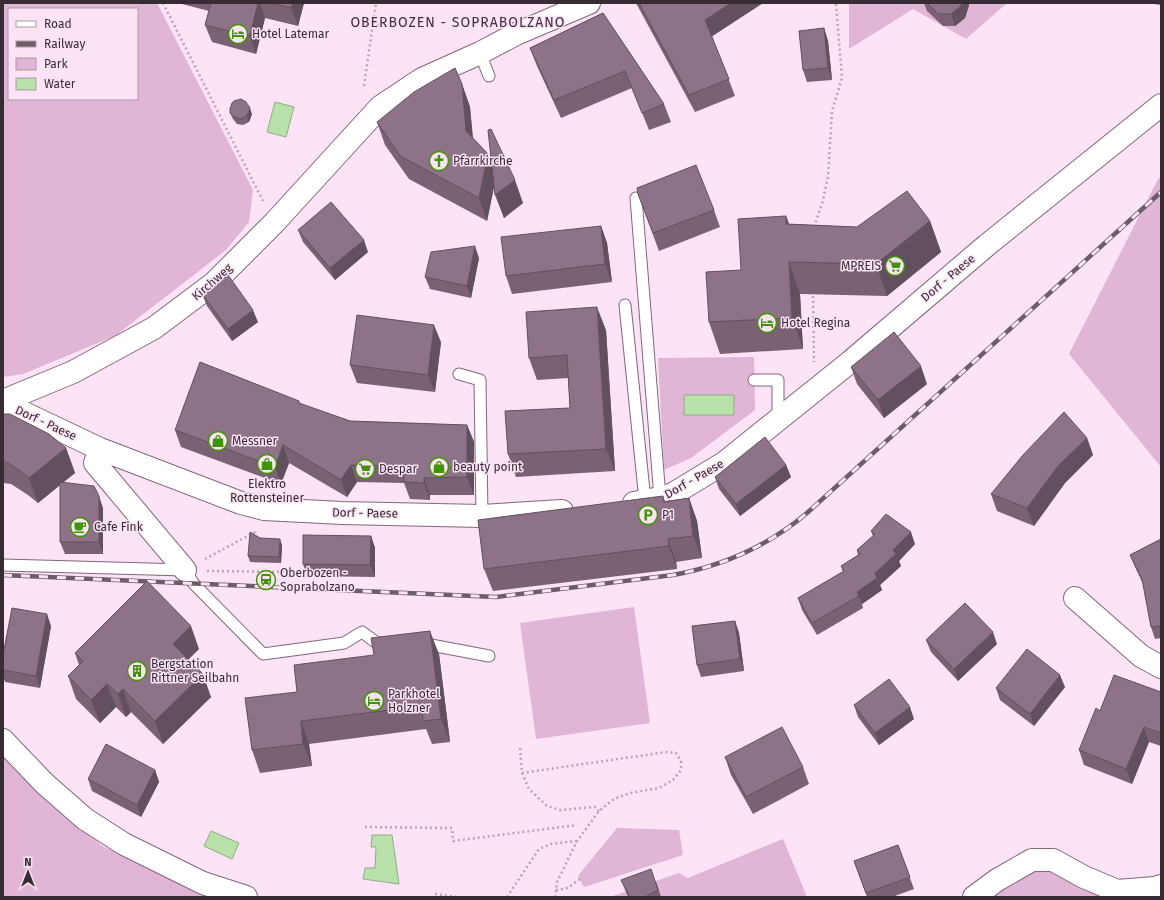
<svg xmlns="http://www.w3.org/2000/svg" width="1164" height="900" font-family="'Fira Sans',sans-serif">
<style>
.green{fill:#e0b5d5;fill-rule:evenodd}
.water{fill:#b8e2a9;stroke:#92ab86}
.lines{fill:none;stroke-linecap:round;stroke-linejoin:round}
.service-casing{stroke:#83677b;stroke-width:13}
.minor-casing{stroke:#83677b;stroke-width:24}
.path{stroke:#b9a5b3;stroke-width:2.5;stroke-dasharray:2 3;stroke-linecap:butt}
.service{stroke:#fff;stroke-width:11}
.minor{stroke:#fff;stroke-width:22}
.rail-casing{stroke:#6d5d68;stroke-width:4.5}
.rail{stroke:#fce3f5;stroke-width:3;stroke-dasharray:9;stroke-linecap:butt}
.wall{fill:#7a6274}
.shaded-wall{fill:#63505e}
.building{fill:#8e7287;stroke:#63505e}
.labels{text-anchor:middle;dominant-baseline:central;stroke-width:3;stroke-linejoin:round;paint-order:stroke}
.poi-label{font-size:12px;fill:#382c34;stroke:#fce3f5;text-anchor:start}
.street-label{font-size:12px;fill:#382c34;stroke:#fce3f5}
.quarter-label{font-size:14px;letter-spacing:1px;fill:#442c3e;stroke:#fce3f5}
</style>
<rect width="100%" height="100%" fill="#fce3f5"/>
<path class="green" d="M3,3H157L253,190L249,222L226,250L115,336L23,374L3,377ZM9,9H137V99H9Z
M849,3H1007L966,39L913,9L849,49Z
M1161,176V467L1069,354L1158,179Z
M754,357L755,410L691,458L664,470L658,358Z
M634,607L650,723L536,739L520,623Z
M3,756L102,846L221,897H3Z
M617,828L679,830L683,855L584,887L578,876Z
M783,839L807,897H610L679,873L688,878Z
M1024,855L1117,884L1161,875V897H978Z"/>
<path class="water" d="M275,102L294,107L286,137L267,132Z
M684,395H734V415H684Z
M211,831L239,843L232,859L204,846Z
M372,835H392L399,884L363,879L365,868H375L376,847H371Z"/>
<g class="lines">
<g class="service-casing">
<path id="service" d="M480,53L489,76
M636,198L660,498
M625,305L645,501
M459,374L480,380L482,516
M754,380H778V419
M3,565L185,570L193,583L263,654L344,643L362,632L377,643H384
M422,645H431L489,656"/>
</g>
<g class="minor-casing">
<path id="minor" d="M3,401L73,372L154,328L214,283L274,223L380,107L422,79L480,53L516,34L589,3
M3,403L100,449L241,503L264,509L342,513L482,516L562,511
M100,449L95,463L185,570
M634,503L660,498L673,494L724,463L850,362L987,245L1161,105
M1075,598L1141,656L1161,667
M3,740L44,783L85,819L124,844L203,883L246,897
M974,897L997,880L1032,860H1053L1084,877L1117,891L1155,888L1161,886"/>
</g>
<path class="path" d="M163,3L263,201
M372,25H382
M364,86L376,3
M814,227L822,204L828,177L832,111L842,78L836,3
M813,291L814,362
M205,559L255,532V530
M207,571L307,572
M520,748L522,773L666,752L676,753L681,761V770L673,780L659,788L630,793L614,799L599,811L577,841L557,882L555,897
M522,773L529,789L547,806L560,810L595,807L599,811
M365,827L452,828L453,841L577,825
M556,890L568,888L580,879
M435,894L457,897
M507,897L539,849L551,844L577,841"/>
<use href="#service" class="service"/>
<use href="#minor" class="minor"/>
<g class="rail-casing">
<path id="rail" d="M3,575L496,597L673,575C723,566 768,546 807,513L1161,192"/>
</g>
<use href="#rail" class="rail"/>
</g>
<path class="wall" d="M182,3H304L298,26L265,18L256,54L212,42L205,25L209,11L182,4Z
M636,3H763L712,36L735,96L695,112Z
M924,3H968L969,5L965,18L955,26H943L927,11Z
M1147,3H1161V5Z
M603,13L664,104L671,122L649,130L632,88L561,118L537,66L530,48Z
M824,28L828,41L832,80L807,82L803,70Z
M462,84L470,107L473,138L488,154L492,165L523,203L504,218L494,187L487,221L409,179L385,145L377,122Z
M230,113L252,114L249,122L243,125L237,124L233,119Z
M638,194L714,210L720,227L659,251Z
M786,216L789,224L857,227L930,221L941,252L887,296L800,294L803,349L720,354L709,322L741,270Z
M601,226L607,243L612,282L512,294L506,276Z
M298,230L368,252L335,280L303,242Z
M479,258L471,298L430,289L425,277Z
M202,294L258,322L232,341L207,306Z
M606,330L615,471L516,477L508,454L570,408L568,378L537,380L529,358Z
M441,342L435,392L357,383L350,365Z
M851,367L927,384L884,418L857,384Z
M299,401L300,404L350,421L467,425L474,442V495H430V500L410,499L404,483L357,482L347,497L289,463L281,484L181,447L175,430Z
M3,414L66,448L75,473L63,482L103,508V554H65L60,542V485L38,503L28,495L11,484L3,483Z
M1087,438L1093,455L1065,483L1034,526L997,511L991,494Z
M786,465L791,477L740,516L719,489L715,477Z
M663,496L665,501L689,498L697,521L702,558L676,562L677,569L493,591L484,569Z
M871,531L915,544L899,561L901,566L880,585L882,590L862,604L863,608L817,635L802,610L798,598L843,572L841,566L858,555L857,550L873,536Z
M371,536L375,548V577L307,576L303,564Z
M260,538L282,545L281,563L250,562L248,556Z
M1161,539V638L1155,639L1151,627L1143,584L1135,567L1130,555Z
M735,621L739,633L744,671L701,677L697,665Z
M51,626L40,688L5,682L3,677V655Z
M926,640L997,644L958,681L931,652Z
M199,649L188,659L211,697L163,744L131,712L126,717L116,707L100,723L76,699L68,676L79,665L75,653Z
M439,654L450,742L432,744L426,729L309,744L312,766L260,773L252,750L297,692Z
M1065,687L1034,726L1000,700L996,688Z
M1161,692V746L1149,742L1132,784L1084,765L1079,750L1100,711Z
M854,705L914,719L879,745L858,717Z
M725,757L803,767L809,784L753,814L731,775Z
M155,770L159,782L141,817L92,791L88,779Z
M898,845L914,889L892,897H867L854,861Z
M621,880L656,881L661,897H628Z"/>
<path class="shaded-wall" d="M258,3H260L265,18L256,54L250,36Z
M293,3H304L298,26L291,8Z
M731,3H763L711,37L705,20Z
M962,3H968L969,5L965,18L955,26L951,14Z
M824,28L828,41L832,80L828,68Z
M462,84L470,107L474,153L466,131Z
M250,108L252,114L249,122L247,116Z
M488,154L496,177L487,221L479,198Z
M515,180L523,203L504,218L495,195Z
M786,216L797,247L786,224Z
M930,221L941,252L887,296L876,264Z
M601,226L607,243L612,282L605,264Z
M364,240L368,252L335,280L330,268Z
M475,246L479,258L471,298L467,286Z
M789,262L800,294L803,349L792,318Z
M597,307L606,330L615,471L606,449Z
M253,310L258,322L232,341L228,329Z
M434,325L441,342L435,392L428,375Z
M921,366L927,384L884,418L878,400Z
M467,425L474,442V495L467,477Z
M1087,438L1093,455L1065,483L1034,526L1027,508L1058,466Z
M283,445L289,463L281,484L275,467Z
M66,448L75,473L38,503L29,478Z
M351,465L357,482L347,497L341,480Z
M786,465L791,477L740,516L736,504Z
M424,478L430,495V500L424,483Z
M99,496L103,508V554L99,542Z
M689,498L697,521L702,558L693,536Z
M911,532L915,544L899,561L901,566L880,585L882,590L862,604L857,592L875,573L893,550Z
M371,536L375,548V577L370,565Z
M280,539L282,545L281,563L279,557Z
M668,539L676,562L677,569L669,546Z
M47,614L51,626L40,688L36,676Z
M735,621L739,633L744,671L740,659Z
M191,626L199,649L181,667L173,644Z
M430,631L439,654L450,742L441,719Z
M993,632L997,644L958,681L954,669Z
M203,674L211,697L163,744L155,721Z
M1060,675L1065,687L1034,726L1030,714Z
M107,684L116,707L100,723L91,700Z
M123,689L131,712L126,717L118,694Z
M910,707L914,719L879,745L875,733Z
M301,721L309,744L312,766L303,744Z
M1144,727L1149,742L1132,784L1126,769Z
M155,770L159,782L141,817L137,805Z"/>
<path class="building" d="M211,3H258L250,36L205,25Z
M271,3H293L291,8Z
M639,3H731L705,20L729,79L689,95Z
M927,3H962L961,6L951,14H938Z
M603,13L664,104L642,113L625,71L554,100L530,48Z
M824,28L828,68L803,70L799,31Z
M455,68L462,84L466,131L488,154L479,198L400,156L377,122L414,92Z
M241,99L246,102L250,108L247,116L241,119L234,117L230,113V109L232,103L234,101Z
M491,129L515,180L495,195L488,130Z
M696,165L714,210L653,233L638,194L637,188Z
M907,191L930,221L876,264L789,262L792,318L709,322L706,272L741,270L738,219L786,216V224L857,227Z
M331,202L364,240L330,268L298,230Z
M601,226L605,264L506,276L501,237Z
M475,246L467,286L425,277L431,252Z
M228,275L253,310L228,329L202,294Z
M597,307L606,449L508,454L505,411L570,408L567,355L529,358L526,312Z
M357,315L434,325L428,375L350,365Z
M894,332L921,366L878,400L851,367Z
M200,362L299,401V403L350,421L467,425V477L424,478V483L404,482V466L351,465L341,480L283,445L275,467L175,430Z
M1064,412L1087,438L1058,466L1027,508L991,494L1023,455Z
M3,414H10L49,434L66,448L29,478L19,470L3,460Z
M765,437L786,465L736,504L715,477Z
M60,482L94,486L99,496V542H60Z
M663,496L664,502L689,498L693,536L668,539L669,546L484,569L478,520Z
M886,514L911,532L893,550L896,554L875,573L877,578L857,592L859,596L812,623L798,598L844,571L841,566L860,554L857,550L875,534L871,531Z
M250,532L260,538L280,539L279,557L248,556Z
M303,535L371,536L370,565L303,564Z
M1161,539V626L1151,627L1142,579L1130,555Z
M147,581L191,626L173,644L203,674L155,721L123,689L118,694L107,684L91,700L68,676L83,661L75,653Z
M965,603L993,632L954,669L926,640Z
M12,608L47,614L36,676L3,670V655Z
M735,621L740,659L697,665L692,626Z
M430,631L441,719L423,721L422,706L301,721L303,744L252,750L245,698L297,692L294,665L374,655L371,638Z
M1027,649L1060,675L1030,714L996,688Z
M1114,675L1161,692V733L1144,727L1126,769L1079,750L1096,708L1100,711Z
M889,679L910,707L875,733L854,705Z
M782,727L803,767L746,797L725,757Z
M106,744L155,770L137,805L88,779Z
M898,845L910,877L866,893L854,861Z
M651,869L658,890L645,897H630L621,880Z"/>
<defs>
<g id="hotel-ring" transform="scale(1)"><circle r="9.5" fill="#fce3f5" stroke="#3f9505" stroke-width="1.5"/><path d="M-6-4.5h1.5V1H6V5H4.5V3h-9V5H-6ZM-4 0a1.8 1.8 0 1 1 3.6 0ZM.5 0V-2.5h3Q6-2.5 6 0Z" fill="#3f9505"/></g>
<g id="church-ring" transform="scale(1)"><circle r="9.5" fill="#fce3f5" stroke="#3f9505" stroke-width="1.5"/><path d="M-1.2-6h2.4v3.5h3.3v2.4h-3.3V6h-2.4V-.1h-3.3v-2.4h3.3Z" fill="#3f9505"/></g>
<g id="supermarket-ring" transform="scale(1)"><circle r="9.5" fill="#fce3f5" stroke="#3f9505" stroke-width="1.5"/><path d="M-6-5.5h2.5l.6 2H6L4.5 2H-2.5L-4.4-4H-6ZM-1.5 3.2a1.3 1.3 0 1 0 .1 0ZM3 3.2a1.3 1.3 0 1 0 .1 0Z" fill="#3f9505"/></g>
<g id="shop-ring" transform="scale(1)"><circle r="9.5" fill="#fce3f5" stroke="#3f9505" stroke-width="1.5"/><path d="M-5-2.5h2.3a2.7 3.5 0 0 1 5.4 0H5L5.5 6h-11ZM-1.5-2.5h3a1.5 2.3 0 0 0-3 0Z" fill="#3f9505"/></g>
<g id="parking-ring" transform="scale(1)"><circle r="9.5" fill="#fce3f5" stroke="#3f9505" stroke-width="1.5"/><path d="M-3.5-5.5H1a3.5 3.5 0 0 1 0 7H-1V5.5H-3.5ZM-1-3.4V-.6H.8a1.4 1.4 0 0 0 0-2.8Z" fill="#3f9505"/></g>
<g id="cafe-ring" transform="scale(1)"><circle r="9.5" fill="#fce3f5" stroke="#3f9505" stroke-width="1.5"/><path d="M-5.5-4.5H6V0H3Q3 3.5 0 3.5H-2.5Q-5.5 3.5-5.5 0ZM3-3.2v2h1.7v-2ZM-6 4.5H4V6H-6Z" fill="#3f9505"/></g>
<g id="station-ring" transform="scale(1)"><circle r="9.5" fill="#fce3f5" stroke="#3f9505" stroke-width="1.5"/><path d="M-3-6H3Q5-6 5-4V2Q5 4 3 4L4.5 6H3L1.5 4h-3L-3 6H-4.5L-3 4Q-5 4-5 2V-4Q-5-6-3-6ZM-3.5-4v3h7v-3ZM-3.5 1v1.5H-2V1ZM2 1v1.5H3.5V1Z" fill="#3f9505"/></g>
<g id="building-ring" transform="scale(1)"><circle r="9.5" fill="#fce3f5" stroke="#3f9505" stroke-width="1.5"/><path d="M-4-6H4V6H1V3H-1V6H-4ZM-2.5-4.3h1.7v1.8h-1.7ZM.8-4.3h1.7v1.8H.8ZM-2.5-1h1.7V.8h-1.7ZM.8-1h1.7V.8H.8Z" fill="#3f9505"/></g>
</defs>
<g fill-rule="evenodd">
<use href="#hotel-ring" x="238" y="34"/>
<use href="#church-ring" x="439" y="161"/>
<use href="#supermarket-ring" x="895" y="266"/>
<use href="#hotel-ring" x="767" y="323"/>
<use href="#shop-ring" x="218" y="441"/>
<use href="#shop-ring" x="267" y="464"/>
<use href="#shop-ring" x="439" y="467"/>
<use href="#supermarket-ring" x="365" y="469"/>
<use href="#parking-ring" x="648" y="515"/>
<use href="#cafe-ring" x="80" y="527"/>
<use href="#station-ring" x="266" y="580"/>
<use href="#building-ring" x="137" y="671"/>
<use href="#hotel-ring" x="374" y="701"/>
</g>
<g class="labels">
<g class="poi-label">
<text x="252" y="34">Hotel Latemar</text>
<text x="453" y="161">Pfarrkirche</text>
<text x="881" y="266" text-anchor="end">MPREIS</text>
<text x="781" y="323">Hotel Regina</text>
<text x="232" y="441">Messner</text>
<text x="453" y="467">beauty point</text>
<text x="379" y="469">Despar</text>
<text x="267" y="484" text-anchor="middle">Elektro<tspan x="267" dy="14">Rottensteiner</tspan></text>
<text x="662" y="515">P1</text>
<text x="94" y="527">Cafe Fink</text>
<text x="280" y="573">Oberbozen -<tspan x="280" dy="14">Soprabolzano</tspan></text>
<text x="151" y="664">Bergstation<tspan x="151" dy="14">Rittner Seilbahn</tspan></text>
<text x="388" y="694">Parkhotel<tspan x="388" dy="14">Holzner</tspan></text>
</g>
<g class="street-label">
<text transform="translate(948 278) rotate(-40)">Dorf - Paese</text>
<text transform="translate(212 282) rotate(-41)">Kirchweg</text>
<text transform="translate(46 423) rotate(25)">Dorf - Paese</text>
<text transform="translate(694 479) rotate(-30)">Dorf - Paese</text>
<text transform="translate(365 513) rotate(1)">Dorf - Paese</text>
</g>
<g class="quarter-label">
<text x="458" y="22">OBERBOZEN - SOPRABOLZANO</text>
</g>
</g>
<rect width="1164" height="900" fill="none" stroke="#382c34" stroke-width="8"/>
<rect x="8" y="8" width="130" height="92" fill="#fce3f5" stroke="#ae9aa8"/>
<rect x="16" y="21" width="20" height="6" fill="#ffffff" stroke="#ae9aa8"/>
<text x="44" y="28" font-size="12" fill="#382c34">Road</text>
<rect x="16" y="41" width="20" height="6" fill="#6d5d68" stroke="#ae9aa8"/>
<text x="44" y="48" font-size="12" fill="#382c34">Railway</text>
<rect x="16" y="58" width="20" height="12" fill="#e0b5d5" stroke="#ae9aa8"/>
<text x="44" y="68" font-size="12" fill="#382c34">Park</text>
<rect x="16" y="78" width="20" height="12" fill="#b8e2a9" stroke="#ae9aa8"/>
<text x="44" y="88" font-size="12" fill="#382c34">Water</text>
<g transform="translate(28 872)" stroke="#fce3f5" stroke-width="3" paint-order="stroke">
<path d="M0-3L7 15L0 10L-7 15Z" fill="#382c34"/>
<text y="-6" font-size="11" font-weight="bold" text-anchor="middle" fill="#382c34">N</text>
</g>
</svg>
